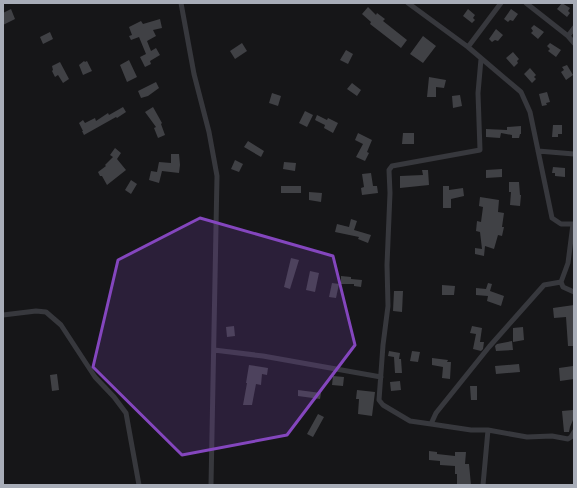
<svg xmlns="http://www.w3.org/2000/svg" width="577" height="488" font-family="Commissioner,sans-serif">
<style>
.building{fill:#404145}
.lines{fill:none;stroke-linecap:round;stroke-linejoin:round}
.minor{stroke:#37383d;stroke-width:5}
.marked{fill:#8446be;fill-opacity:0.2;stroke:#8446be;stroke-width:3;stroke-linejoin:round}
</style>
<rect width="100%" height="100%" fill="#161618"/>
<path class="building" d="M562,3L570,8L568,11L570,13L567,17L557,9Z
M368,7L376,15L377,13L385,19L383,21L407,40L401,48L370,24L371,22L362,14Z
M11,9L15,19L3,25V13Z
M468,9L475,15L473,18L475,20L472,23L463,16Z
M511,9L518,14L513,21L510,20L508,22L504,19Z
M160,19L162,28L153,30L156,36L147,41L151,51L156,48L160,55L150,61L151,64L145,67L140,57L146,54L139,37L131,40L129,36L132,35L129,27L141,21L143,24Z
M534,25L544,32L538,39L531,33L533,31L531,28Z
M496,29L503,35L498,41L495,40L492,42L489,39Z
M50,32L53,39L43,44L40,37Z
M423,36L436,46L423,63L410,54Z
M242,43L247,51L235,59L230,51Z
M550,43L561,50L556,57L548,51L550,49L547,46Z
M346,50L353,54L348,64L340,60Z
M513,52L519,59L517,61L518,63L514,67L506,58Z
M129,60L137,77L127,82L120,65Z
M84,61L85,62L87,61L92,71L83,75L79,65Z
M60,62L69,79L63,83L58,75L55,77L52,71L53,70L52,66Z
M567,65L573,75L566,80L561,72L564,70L562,67Z
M530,68L536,75L534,77L536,79L532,83L524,74Z
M429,77L446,80L444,88L436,87V97H427Z
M156,82L159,88L148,96L141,98L138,91Z
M352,83L361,90L357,96L347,89Z
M547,92L550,102L546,103L547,105L542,106L539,94Z
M272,93L281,96L278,106L269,103Z
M460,95L462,106L453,108L452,96Z
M123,107L126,112L117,118L116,117L84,135L82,131H83L79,123L83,120L85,123L95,118L96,121L108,113L109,115Z
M153,107L162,123L161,124L165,135L158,138L154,128L156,127L145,112Z
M305,111L313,115L307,127L299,123Z
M317,115L327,120L328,118L338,123L333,133L324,128L325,125L315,120Z
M553,125H562V134H558V137H552Z
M521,126V134H520L519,138H512V135L501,133L500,138L486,137V129L507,130V127Z
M358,133L372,140L367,152L369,153L365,161L356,157L363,144L355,140Z
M403,133H414V144H402Z
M248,141L264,151L261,157L244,147Z
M115,148L121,153L117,159L126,170L107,185L102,176H100L98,172L106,166L105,165L113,157L110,155Z
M171,154H179L180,165L179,173L162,171L159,183L149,180L151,171L157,172L159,162L171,163Z
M235,160L243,164L239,172L231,169Z
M284,162L296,163L295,171L283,169Z
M553,167L565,168V177L555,176V173H552Z
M502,169V177L486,178V170Z
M422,170H428L429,185L400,188V176L423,175Z
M371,173L373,186H377L378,193L362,195L361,188L364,187L362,174Z
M131,180L137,184L131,194L125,190Z
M509,182H519L520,195H521L520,206L510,205L511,192H509Z
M281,186H301V193H281Z
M443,186H449V190L463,188L464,196L451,199V208H443Z
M309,192L322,193L321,202L309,200Z
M480,197L499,200L498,212L504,213L502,227H504L502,236L498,235L494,249L485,246L484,256L475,254V248L482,249L480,232L476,231L477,221L481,222L483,207L479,206Z
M351,219L357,221L354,230L371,235L368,243L358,239L359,237L335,232L337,224L349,227Z
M291,258L299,260L290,289L284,287Z
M310,271L319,273L315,292L306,290Z
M341,276L351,277V279L362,280L361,287L354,286V284H341Z
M332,283L339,284L336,298L329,297Z
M488,283L492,284L490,291L504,296L501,306L487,301L488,296L476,295V288L486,289Z
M442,285L455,286L454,295H442Z
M394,291H403L402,312L393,311Z
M574,305V346H568L566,317L554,318L553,308Z
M234,326L235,336L227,337L226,327Z
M472,326L482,328L480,342H484L483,349L481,351L473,349L476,334L470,333Z
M523,327L524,340L513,342V328Z
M512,341L513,350L496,351L495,346L497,344Z
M389,351L400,353L399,359H401L402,373H395L394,357L388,356Z
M412,351L420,352L418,362L410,361Z
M432,358L448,360L447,362H451L450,379L442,378L443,367L432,365Z
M519,364L520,372L496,374L495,366Z
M249,365L268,368L267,375L262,374L261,385L256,384L252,405H243L247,383H246Z
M573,366L574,379L560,381L559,368Z
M57,374L59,390L52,391L50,375Z
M333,376L344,377L343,386L332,385Z
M400,381L401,390L391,391L390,382Z
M470,386H477V400H471Z
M298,390L321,393L320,399L298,396Z
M357,390L375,392L372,416L358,414L359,399H356Z
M573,410V420L570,427L569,432H564L562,411Z
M318,414L324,417L313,437L307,434Z
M429,451L437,452V454L455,456V452H466L465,464H469L471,485H457V474H455V466L440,465V461L429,460Z"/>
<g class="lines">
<path class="minor" d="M181,3L194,74L209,132L217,176L211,485
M408,3L468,47L521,92L530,112L552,218L561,224H574
M526,3L568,36L574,43
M568,36L574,28
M468,47L501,3
M481,59L478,93L480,150L392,166L389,170L390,193L387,265L388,306L383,345L379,400L383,405L410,421L431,424L436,413L489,347L544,285L561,282
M538,151L574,154
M573,224L568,263L561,282L563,287L574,292
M3,315L36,311L46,312L61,325L95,377L114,397L126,413L139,485
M214,350L263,356L381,377
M431,424L471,430H488L527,437L552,436L568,439L571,437L574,432
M483,485L488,430"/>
</g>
<path class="marked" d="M200,218L333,256L355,345L287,435L182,455L93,367L118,260Z"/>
<rect width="577" height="488" fill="none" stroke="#a8adb8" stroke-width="8"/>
</svg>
